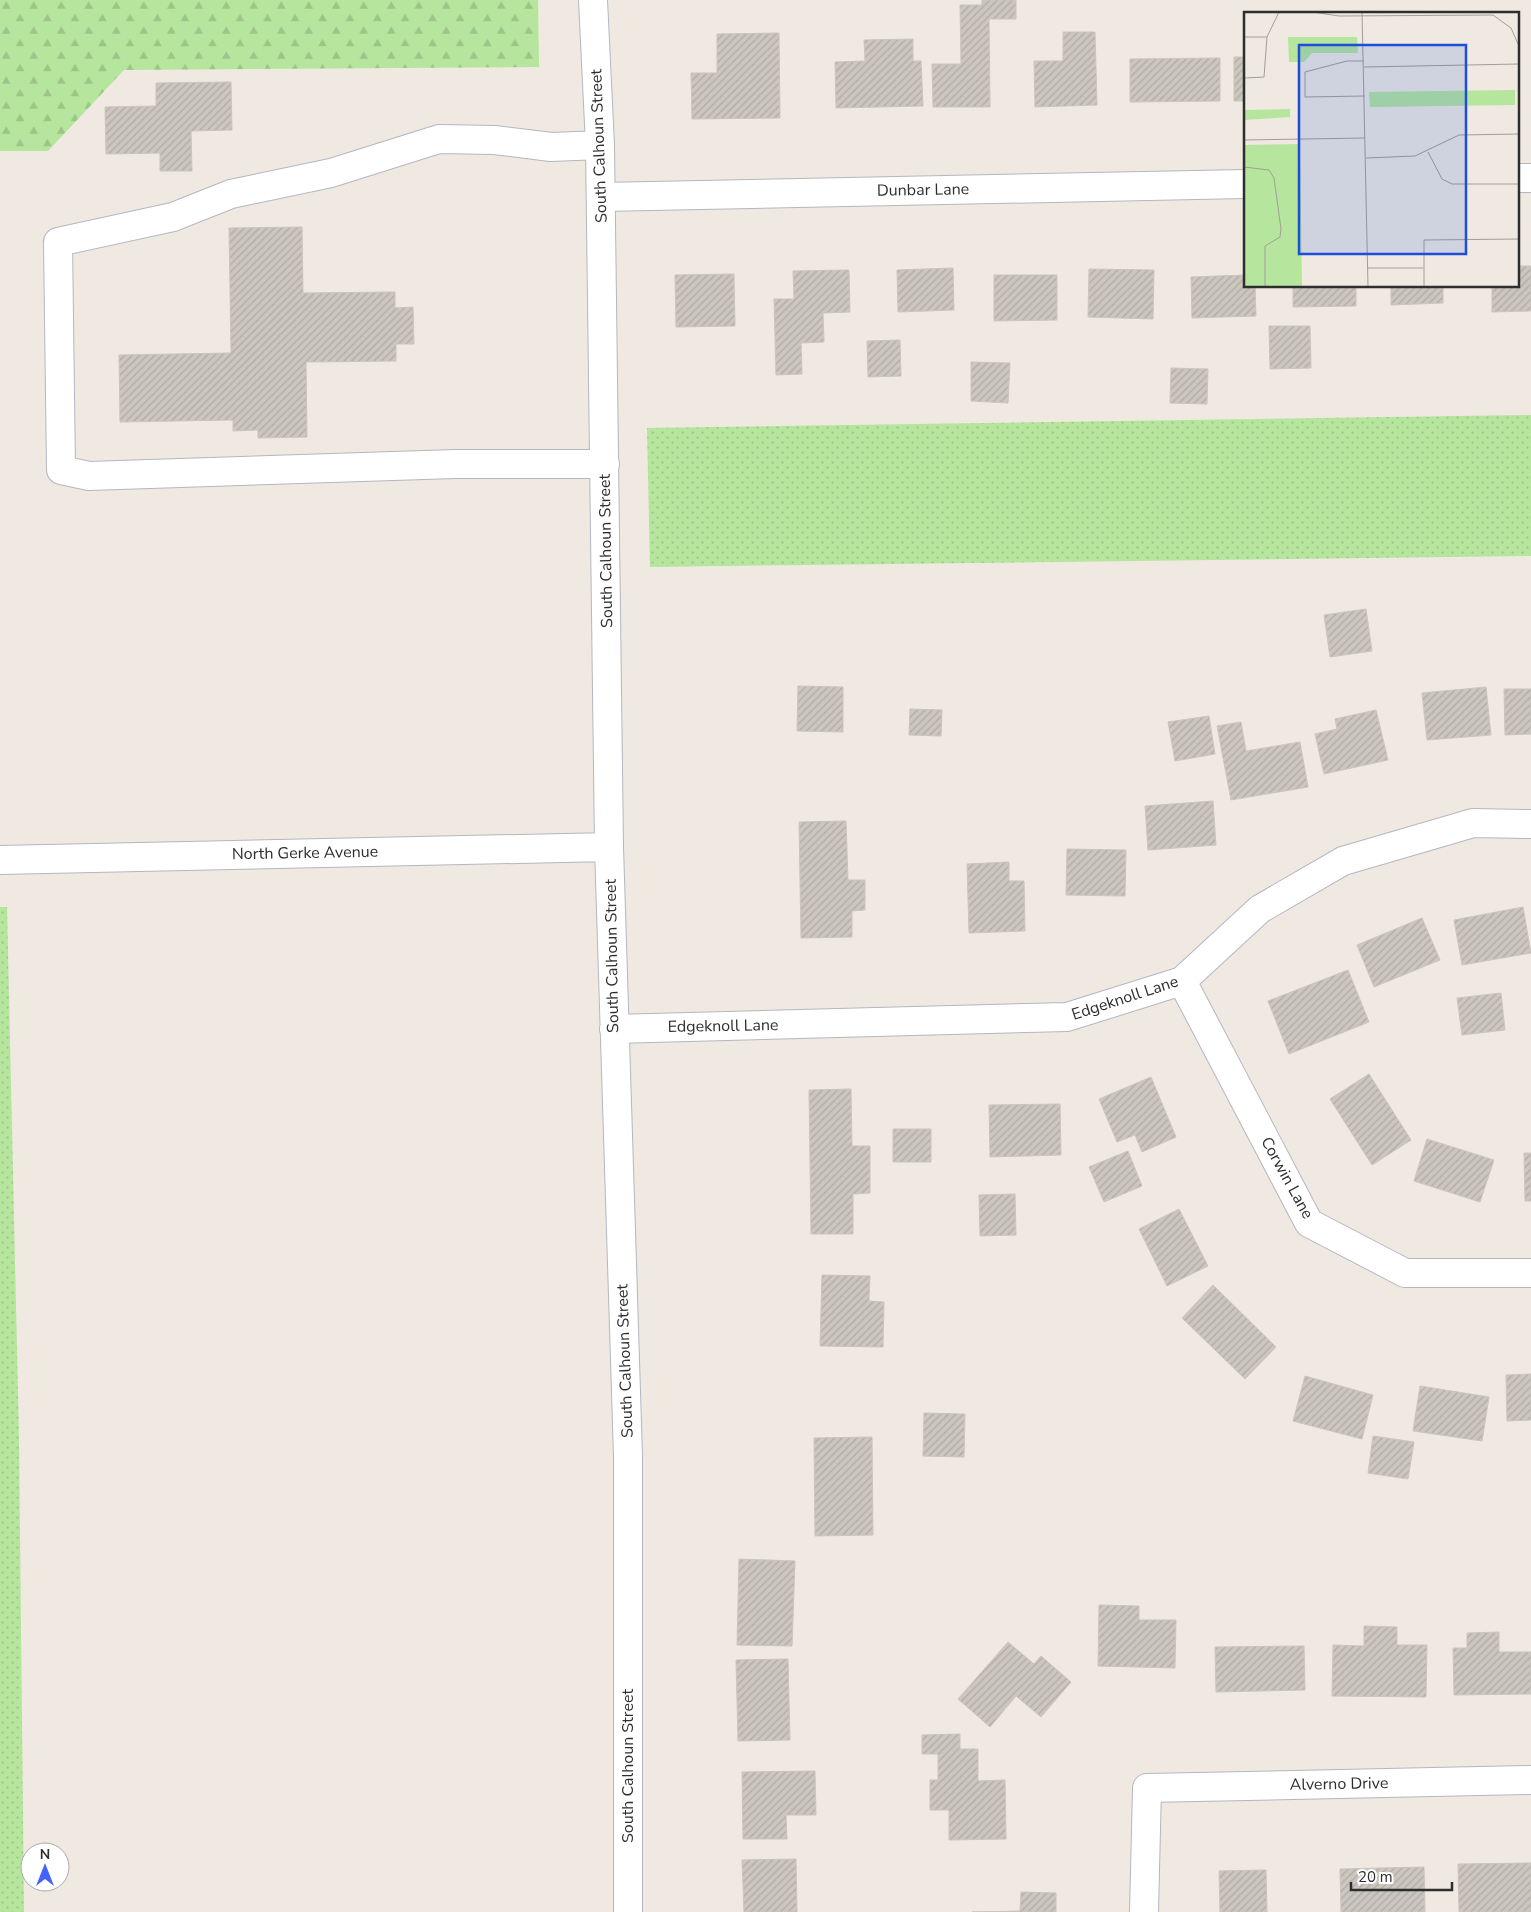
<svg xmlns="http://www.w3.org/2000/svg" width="1531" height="1912" font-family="'Nunito Sans',sans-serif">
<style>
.grass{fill:url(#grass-dots)}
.forest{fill:url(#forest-firs)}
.building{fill:url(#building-hatch);stroke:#cbc5ba}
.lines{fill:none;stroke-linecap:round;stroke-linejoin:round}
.minor-casing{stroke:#b4b7c1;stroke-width:30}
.minor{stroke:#fff;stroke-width:28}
.labels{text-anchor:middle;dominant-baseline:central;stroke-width:4;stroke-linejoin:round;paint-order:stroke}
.street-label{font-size:16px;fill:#2e2e2e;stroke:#fff}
.inset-road{fill:none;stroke:#a29e99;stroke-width:1}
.view{fill:#1d4ed8;fill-opacity:0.15;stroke:#1d4ed8;stroke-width:2.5}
.inset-edge{fill:none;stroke:#2e2e2e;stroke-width:2.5}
</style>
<defs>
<pattern id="grass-dots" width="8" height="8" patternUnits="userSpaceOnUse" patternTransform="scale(1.25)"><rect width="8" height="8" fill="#b6e59e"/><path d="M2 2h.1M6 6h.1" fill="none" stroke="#9dc588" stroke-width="1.8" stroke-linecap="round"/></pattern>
<pattern id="forest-firs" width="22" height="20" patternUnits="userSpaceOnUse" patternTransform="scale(1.25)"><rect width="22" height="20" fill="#b6e59e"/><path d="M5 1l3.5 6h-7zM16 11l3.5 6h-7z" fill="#9dc588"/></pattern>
<pattern id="building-hatch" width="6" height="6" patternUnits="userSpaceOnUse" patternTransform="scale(1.25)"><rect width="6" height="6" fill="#cbc7bf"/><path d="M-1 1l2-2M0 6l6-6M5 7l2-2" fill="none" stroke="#afaba4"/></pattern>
</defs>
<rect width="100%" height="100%" fill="#efe9e1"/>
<path class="grass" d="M1531,415V556L650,567L647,428Z
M0,907H7L19,1439L24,1912H0Z"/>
<path class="forest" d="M0,0H538L539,67L124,70L48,151H0Z"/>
<path class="building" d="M982,0H1016V19H989L990,107H933L932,64H961L960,5H982Z
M1063,32H1095L1097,105L1035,107L1034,61H1063Z
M779,33L780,118L692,119L691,73H717V34Z
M913,39V61H921L923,106L836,108L835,62L865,61L864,40Z
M1234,57H1245V101H1234Z
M1220,58V101L1130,102V59Z
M231,82L232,130L191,131L192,171H160V153L106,154L105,107L156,106V83Z
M302,227L303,293L395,292V308L413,307L414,344H396V361L306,362L307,437L258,438V430L233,431V420L120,422L119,355L231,353L229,228Z
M1517,251V266H1531V311L1492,312V286H1517Z
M953,268L954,310L898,312L897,270Z
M1089,269L1154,270L1153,319L1088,317Z
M849,270L850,312L823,313L824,342L801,343L802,374L776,375L774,299H794L793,271Z
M734,274L735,326L676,327L675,275Z
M994,275H1057V320L994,321Z
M1245,275V286H1255L1256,316L1192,318L1191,277Z
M1293,286H1356V306L1293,307Z
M1391,286H1443V303L1391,305Z
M1269,326H1310L1311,368L1270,369Z
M900,340L901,376L868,377L867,341Z
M971,362L1010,363L1008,403L971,401Z
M1171,368L1208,369L1207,404L1170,403Z
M1366,609L1372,651L1330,657L1324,615Z
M798,686L843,687V732L797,731Z
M1486,687L1491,735L1427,740L1422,693Z
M1504,689H1531V734L1505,735Z
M910,709L942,710L941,736L909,735Z
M1376,710L1388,760L1324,774L1315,734L1337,729L1335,719Z
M1209,716L1215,754L1175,761L1168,722Z
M1241,722L1246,751L1300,742L1308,787L1231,800L1217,726Z
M1213,801L1216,845L1148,850L1145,806Z
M846,821L848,880H865V910L852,911V937L801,938L799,822Z
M1067,849L1126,850L1125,896L1066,895Z
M1009,862V881H1024L1025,931L969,933L967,864Z
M1523,907L1531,953L1462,965L1454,920Z
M1422,918L1440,960L1374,987L1357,945Z
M1348,970L1369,1022L1289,1054L1268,1001Z
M1501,993L1505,1030L1462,1035L1457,998Z
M1369,1074L1411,1140L1372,1165L1330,1099Z
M1151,1077L1176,1137L1142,1152L1135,1135L1117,1142L1099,1099Z
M851,1089L852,1146H870V1193L853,1194V1234H811L809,1090Z
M1060,1104L1061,1155L990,1157L989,1105Z
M893,1129H931V1162H893Z
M1427,1139L1494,1160L1480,1202L1414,1181Z
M1128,1151L1142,1186L1104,1202L1089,1167Z
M1524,1153H1531V1201H1525Z
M1015,1194L1016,1235L980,1236L979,1195Z
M1179,1209L1208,1266L1167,1286L1139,1229Z
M822,1275L870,1276L869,1301L884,1302L883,1347L820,1346Z
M1213,1285L1276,1347L1245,1379L1182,1318Z
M1531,1374V1420L1507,1421L1506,1375Z
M1305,1376L1373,1395L1362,1439L1293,1421Z
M1420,1386L1489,1397L1482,1441L1413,1431Z
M924,1413L965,1414L964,1457L923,1456Z
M1373,1436L1414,1442L1408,1479L1368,1473Z
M872,1437L873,1535L815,1536L814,1438Z
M739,1559L795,1561L792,1646L737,1645Z
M1099,1605L1139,1606V1620H1176L1175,1668L1098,1666Z
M1364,1626L1397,1627V1645H1427L1426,1697L1332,1696L1333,1645L1364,1646Z
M1499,1632V1652H1531V1694L1454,1695L1453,1648H1467V1633Z
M1008,1642L1034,1664L1041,1656L1071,1682L1041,1717L1016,1696L990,1727L958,1699Z
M1304,1646L1305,1690L1216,1692L1215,1647Z
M788,1659L790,1740L738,1741L736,1660Z
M960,1734V1749H978V1781L1005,1780L1006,1839L949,1840V1810H930V1780H938V1754H922V1735Z
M815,1771L816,1815H786L787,1839H743L742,1772Z
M796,1859L797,1912H744L742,1860Z
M1531,1863V1912H1459L1458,1864Z
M1424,1867L1425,1912H1341L1340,1869Z
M1266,1870L1267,1912H1220L1219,1871Z
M1021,1892L1056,1893V1912H972L1020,1911Z"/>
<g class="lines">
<g class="minor-casing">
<path id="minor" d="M593,0L600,145L609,847L628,1456V1912
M600,145L551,147L494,140L439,139L331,173L231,194L173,217L58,242L61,470L89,476L455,464H605
M1517,178H1531
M601,197L1245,184
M0,860L609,847
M1182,981L1309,1223L1405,1273H1531
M614,1029L1067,1017L1182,981L1260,909L1343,861L1473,823L1531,824
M1144,1912L1147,1788L1531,1780"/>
</g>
<use href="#minor" class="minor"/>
</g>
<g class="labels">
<g class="street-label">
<text transform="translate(599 146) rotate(-92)">South Calhoun Street</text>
<text transform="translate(923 190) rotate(-1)">Dunbar Lane</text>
<text transform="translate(606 551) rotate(-91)">South Calhoun Street</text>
<text transform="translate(305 853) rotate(-1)">North Gerke Avenue</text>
<text transform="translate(612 956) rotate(-91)">South Calhoun Street</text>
<text transform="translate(1125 998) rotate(-18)">Edgeknoll Lane</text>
<text transform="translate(723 1026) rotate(-1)">Edgeknoll Lane</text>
<text transform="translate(1287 1178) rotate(61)">Corwin Lane</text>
<text transform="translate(625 1361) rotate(-92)">South Calhoun Street</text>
<text transform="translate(628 1766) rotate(-90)">South Calhoun Street</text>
<text transform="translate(1339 1784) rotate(-1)">Alverno Drive</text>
</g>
</g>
<g transform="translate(1244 12)">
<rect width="275" height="275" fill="#efe9e1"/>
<path d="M271,78V93L126,95L125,80ZM56,132L58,275H0V133Z" fill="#b6e59e"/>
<path d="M44,25H113L114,41H68L60,50H45ZM46,97V105L0,108V98Z" fill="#b6e59e"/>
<path class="inset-road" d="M69,0L95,4L249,3L267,16L275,34V86M118,0L124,275M0,25H23M120,49H103L61,60V85L121,84M120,55L275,52M0,66L20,65L23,25L35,0M0,128L121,126M184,140L198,167L208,172H275M122,146L171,144L215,123L275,122M0,155L25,158L30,166L37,217L36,225L21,234V275M123,256H179M180,275V228L275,227"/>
<path class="view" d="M55,33H222V242H55Z"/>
<rect width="275" height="275" class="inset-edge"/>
</g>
<g transform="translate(45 1867)"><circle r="24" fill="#ffffff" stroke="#ababab"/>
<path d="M0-4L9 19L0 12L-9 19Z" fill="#4264fb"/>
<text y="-8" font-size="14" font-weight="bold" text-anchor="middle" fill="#2e2e2e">N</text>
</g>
<path d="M1351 1882v8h101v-8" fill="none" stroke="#2e2e2e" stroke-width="2.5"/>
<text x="1358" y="1882" font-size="15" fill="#2e2e2e" stroke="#ffffff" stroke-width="4" paint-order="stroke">20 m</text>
</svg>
